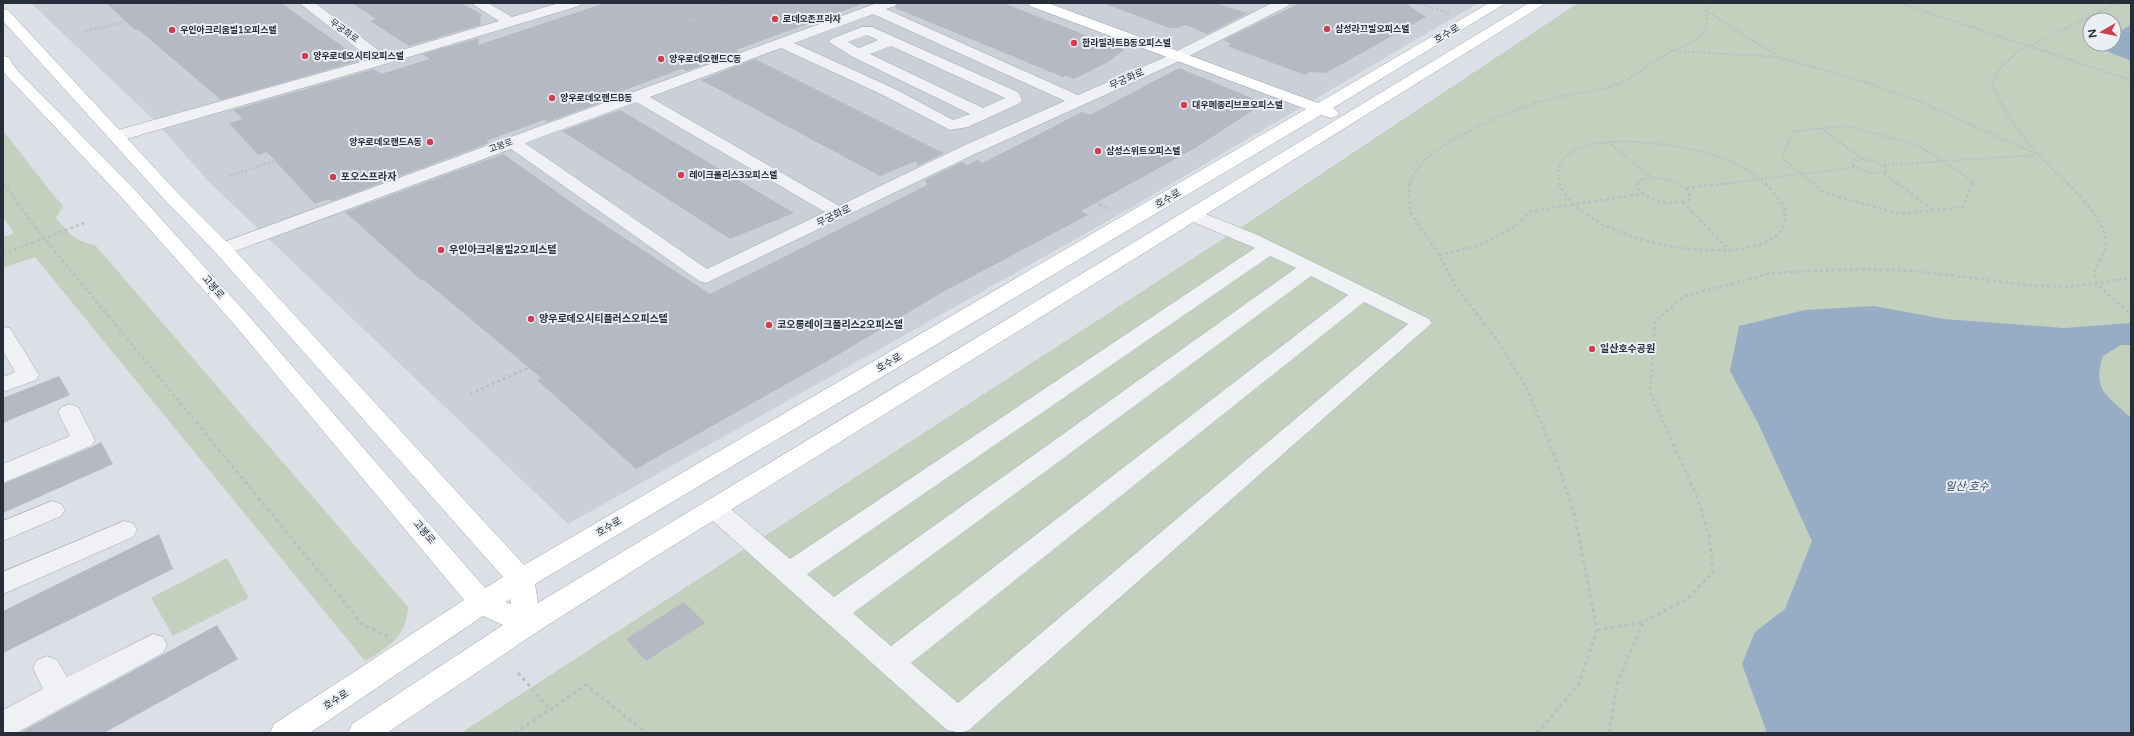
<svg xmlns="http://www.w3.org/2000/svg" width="2134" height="736" font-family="'Varela Round','Noto Sans KR',sans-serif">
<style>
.built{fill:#cacfd8}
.green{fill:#c2d0bd;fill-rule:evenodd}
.water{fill:#97adc6}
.building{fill:#b4b9c3}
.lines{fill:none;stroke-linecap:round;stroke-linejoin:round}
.minor-casing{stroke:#a2a7b0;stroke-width:1}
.major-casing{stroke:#9ca4b1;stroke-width:1}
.path-far2{stroke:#bbbec5;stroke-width:2;stroke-dasharray:2 2;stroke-linecap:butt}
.path-far1{stroke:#bbbec5;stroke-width:2.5;stroke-dasharray:3 3;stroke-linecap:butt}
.path{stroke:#bbbec5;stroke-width:3;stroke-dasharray:3.5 3.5;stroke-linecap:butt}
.minor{fill:#eff1f5;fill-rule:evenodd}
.major{fill:#fff;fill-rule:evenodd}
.poi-dot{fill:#cb4152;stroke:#ebeff4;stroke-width:1.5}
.labels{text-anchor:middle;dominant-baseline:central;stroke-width:4;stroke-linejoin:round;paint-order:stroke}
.far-poi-label{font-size:9px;font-weight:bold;fill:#262e3c;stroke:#ebeff4;text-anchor:start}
.far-street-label{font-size:9px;fill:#262e3c;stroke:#ebeff4}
.street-label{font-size:10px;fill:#262e3c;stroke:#ebeff4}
.poi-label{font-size:10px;font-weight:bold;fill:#262e3c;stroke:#ebeff4;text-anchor:start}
.water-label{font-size:11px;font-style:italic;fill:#314b6f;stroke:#ebeff4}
</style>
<rect width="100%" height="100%" fill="#dce0e6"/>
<path class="built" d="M31,3H1478L1122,213L568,524L209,182L159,125Z"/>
<path class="green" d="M1578,3H2131V733H461L1246,224ZM2090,20H2114V44H2090Z
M3,131C24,156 42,182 63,206L56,218C71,236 73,239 96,246L408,607C407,636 388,648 365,661L35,257L3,268V237L14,233L3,217Z
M227,558L249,598L173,636L151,598Z"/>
<path class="water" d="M2131,25V61L2092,45L2114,44V34Z
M1874,306L1944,319L2064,328L2131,323V345H2121L2103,356C2091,390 2109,397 2131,418V733H1767L1742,664L1755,632L1785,609L1812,541L1757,421L1730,371L1739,326L1805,310Z"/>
<path class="building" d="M106,3H281L362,60L221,100L139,30H135Z
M352,3H461L481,14L480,25L409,46L370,21L376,19Z
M605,3H859L860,5L736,50L739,52L686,71L682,69L622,91L602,99L605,101L547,122L544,120L486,141L489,143L332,201L329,199L315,204L267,152L258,155L229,123L243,119L233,110L374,69L381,74L430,59L422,54L479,38L478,45Z
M898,3H1003L1124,50L1108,62L1074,79L1066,76L1063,77L895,8Z
M1108,3H1214L1248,13L1207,34L1186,25L1177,28H1170L1108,5Z
M1300,3H1405L1426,17L1326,73L1310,72L1305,75L1227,46L1231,44L1223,40Z
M755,59L939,151L944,153L918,166L916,161L880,176L701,80Z
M1179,68L1264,103L1197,147L1081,211L1088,215L941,293L836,356L636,469L537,380L541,378L424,280L422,281L345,212L503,154L588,214L710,294L927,185L925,180L962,162L967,165L977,160L983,163L1082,112L1090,115Z
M620,110L794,213L730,239L562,131Z
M59,376L70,395L3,423V398Z
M101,442L113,464L3,513V484L92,447Z
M159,534L173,569L3,653V611Z
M684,602L705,623L646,661L626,639Z
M217,625L238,659L104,733H19Z"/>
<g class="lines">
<g class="minor-casing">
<path id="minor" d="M299,3H315L385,55L499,21L471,3H488L512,17L559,3H581L579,6L375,67L123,140H111L109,136L111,132L371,59Z
M877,3H897L895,6L886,9L1078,95L1161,59L1272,3H1290L1288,6L1171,65L977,153L706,283L699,281L511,149L230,253L223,255L216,253L213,249L216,245ZM873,14L1065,101L965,145L839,206L650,97L781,48L883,95L950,130L968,127L1020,103L1022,100L1018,92L872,27H862L831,39L829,42L853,57L970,114L953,120L895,89L794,43ZM867,35L878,40L859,48L848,42ZM891,46L1005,98L983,108L870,54ZM636,102L825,212L707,269L525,143Z
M1193,209L1258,235L1429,319L1432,323L969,730L961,733L947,730L706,515L702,509L706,503L715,500L724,503L790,559L1255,248L1186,219L1184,215L1186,211ZM1270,256L1296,268L834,597L807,574ZM1311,276L1348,295L891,646L853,613ZM1364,302L1408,324L958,703L911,663Z
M3,327L10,328L39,375L36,380L3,392V377L15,372L3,351Z
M70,404L78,407L95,440L91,446L3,483V464L70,436L58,412L62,407Z
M52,501L61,504L65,510L61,516L3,541V521Z
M124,521L133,523L137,530L133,537L3,594V572Z
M153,634L163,637L167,645L163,653L16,733H3V710L43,689L33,668L37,660L47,656L57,660L67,677Z"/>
</g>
<g class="major-casing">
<path id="major" d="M1028,3H1048L1318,103L1489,3H1506L1333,108L1339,113L1337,116L1331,118L1321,115L535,584L538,603L1529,3H1546L650,560L537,632L387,733H348L352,724L503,625L483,616L310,733H270L274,724L464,600L233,323L122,198L7,76L3,71V56L8,57L17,70L135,190L248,315L485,588L503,577L216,253L163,198L3,21V9L8,10L175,190L230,245L524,565L1306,109L1030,6ZM510,599L511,604L505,602Z"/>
</g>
<path class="path-far2" d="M655,3L736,41
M1417,3L1449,13
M1900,3L2131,80
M1705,10L1779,57L1865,82L1916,100L2036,154
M82,32L205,3
M1672,51L1779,57
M1821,128L1862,159
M1608,142L1651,177
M994,159L1052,184
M1862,159L1874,161L1887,168L1886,172L1869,173L1853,165L1852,163L1855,160Z
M1884,165L2036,155
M1884,174L1897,184
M230,176L741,3
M3,181L5,184
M1410,184C1416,147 1516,107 1550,99C1569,94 1604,90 1621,83C1639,74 1654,60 1672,51C1683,45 1702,41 1706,27C1708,20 1706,10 1706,3
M1559,184C1545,122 1676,144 1706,153C1728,159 1749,169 1766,184
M1638,184L1640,180C1652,175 1668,178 1679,184
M1721,184L1856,167
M1814,184L1782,158L1793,131L1848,126L1917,145L1973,181L1972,184
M2068,184C2037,155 2009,124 1992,84L2002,65L2019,51L2118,3"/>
<path class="path-far1" d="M4,183L34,226L197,423
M1049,183L1111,209
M1410,183L1408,193L1411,213L1439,255L1456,287L1494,336L1527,388L1541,423
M1559,183C1587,256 1804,277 1784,209C1781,199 1772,191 1765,183
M1638,183L1636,186C1648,203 1669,206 1688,200L1690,196L1687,190L1678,183
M1812,183L1825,193L1900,214L1963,207L1972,183
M1896,183L1933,210
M2067,183C2081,196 2109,226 2106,246C2104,261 2089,265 2097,283C2100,289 2124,308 2131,314
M1686,188L1729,183
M1683,202L1730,251
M3,254L87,222
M1439,255L1478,246L1516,226L1531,211L1641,194
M470,394L696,293
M1664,423L1650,393L1655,321L1685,296L1772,273L1867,269L1915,271L2038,286L2069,287L2131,278"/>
<path class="path" d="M196,422L363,625L388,636
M1597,630L1643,622L1687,599L1713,572L1709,536L1698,499L1663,422
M518,673L550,709
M515,733L586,685L646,733
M1537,733L1579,684L1597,630L1575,517L1559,467L1541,422
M1609,733L1617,683L1643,623"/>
<use href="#minor" class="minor"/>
<use href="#major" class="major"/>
</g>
<g class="poi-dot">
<circle cx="775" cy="19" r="4"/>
<circle cx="1327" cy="29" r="4"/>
<circle cx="172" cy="30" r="4"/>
<circle cx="1074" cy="43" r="4"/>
<circle cx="305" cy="56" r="4"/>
<circle cx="661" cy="59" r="4"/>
<circle cx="552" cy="98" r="4"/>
<circle cx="1184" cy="105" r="4"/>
<circle cx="430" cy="142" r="4"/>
<circle cx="1098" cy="151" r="4"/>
<circle cx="681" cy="175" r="4"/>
<circle cx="333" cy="177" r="4"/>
<circle cx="441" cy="250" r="4"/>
<circle cx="531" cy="319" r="4"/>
<circle cx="769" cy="325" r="4"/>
<circle cx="1592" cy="349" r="4"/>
</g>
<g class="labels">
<g class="far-poi-label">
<text x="783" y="19">로데오존프라자</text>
<text x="1335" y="29">삼성라끄빌오피스텔</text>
<text x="180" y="30">우인아크리움빌1오피스텔</text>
<text x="1082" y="43">한라밀라트B동오피스텔</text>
<text x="313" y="56">양우로데오시티오피스텔</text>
<text x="669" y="59">양우로데오랜드C동</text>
<text x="560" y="98">양우로데오랜드B동</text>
<text x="1192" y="105">대우메종리브르오피스텔</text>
<text x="422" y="142" text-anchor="end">양우로데오랜드A동</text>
<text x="1106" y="151">삼성스위트오피스텔</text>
<text x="689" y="175">레이크폴리스3오피스텔</text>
</g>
<g class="far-street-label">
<text transform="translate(344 31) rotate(36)">무궁화로</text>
<text transform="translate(501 146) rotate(-20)">고봉로</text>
</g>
<g class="street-label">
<text transform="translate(1447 34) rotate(-31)">호수로</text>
<text transform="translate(1127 79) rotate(-24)">무궁화로</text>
<text transform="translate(1168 199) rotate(-30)">호수로</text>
<text transform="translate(834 216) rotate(-26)">무궁화로</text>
<text transform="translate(213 287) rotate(49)">고봉로</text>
<text transform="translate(889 363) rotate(-30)">호수로</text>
<text transform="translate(609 527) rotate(-31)">호수로</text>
<text transform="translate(424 532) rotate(49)">고봉로</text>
<text transform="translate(336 700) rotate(-33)">호수로</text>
</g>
<g class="poi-label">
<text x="341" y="177">포오스프라자</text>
<text x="449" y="250">우인아크리움빌2오피스텔</text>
<text x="539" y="319">양우로데오시티플러스오피스텔</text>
<text x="777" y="325">코오롱레이크폴리스2오피스텔</text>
<text x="1600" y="349">일산호수공원</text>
</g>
<g class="water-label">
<text x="1967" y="486">일산 호수</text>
</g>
</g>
<rect width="2134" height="736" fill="none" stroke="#262e3c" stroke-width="8"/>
<g transform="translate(2102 32) rotate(261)"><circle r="19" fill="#ebeff4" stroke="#9ca2aa"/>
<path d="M0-3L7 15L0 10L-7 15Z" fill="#cb4152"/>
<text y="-6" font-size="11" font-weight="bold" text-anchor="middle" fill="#262e3c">N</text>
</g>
</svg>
